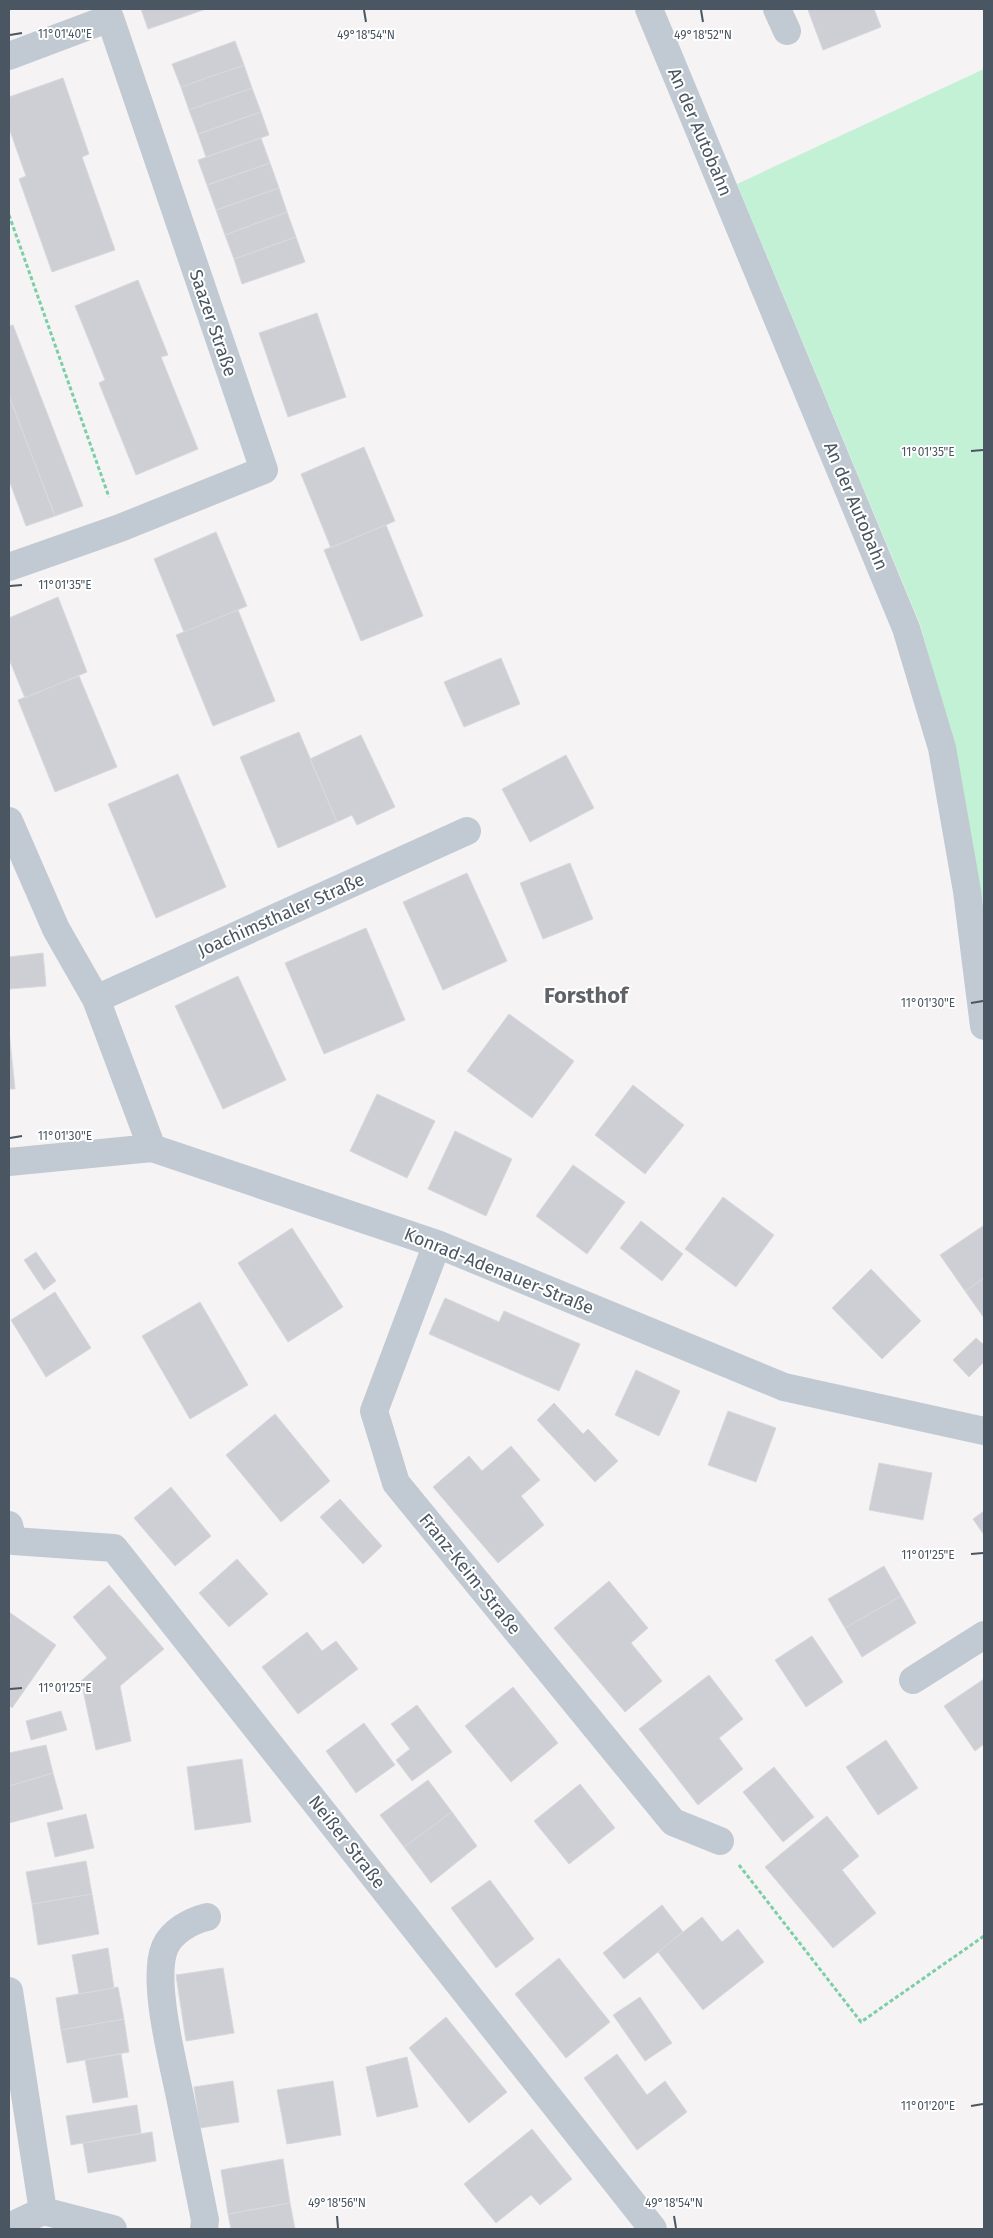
<svg xmlns="http://www.w3.org/2000/svg" width="993" height="2238" font-family="'Fira Sans',sans-serif">
<style>
.green{fill:#c3f1d5}
.building{fill:#cdcfd5;stroke:#d7d9de}
.lines{fill:none;stroke-linecap:round;stroke-linejoin:round}
.path{stroke:#7ad0a6;stroke-width:3;stroke-dasharray:4 2.5;stroke-linecap:butt}
.minor{stroke:#c1cad2;stroke-width:28}
.ticks{fill:none;stroke:#4a5661;stroke-width:2}
.labels{text-anchor:middle;dominant-baseline:central;stroke-width:4;stroke-linejoin:round;paint-order:stroke}
.street-label{font-size:18px;fill:#4a5661;stroke:#fff}
.district-label{font-size:22px;font-weight:bold;fill:#5f6368;stroke:#fff}
.ticks-label{font-size:12px;text-anchor:middle;fill:#4a5661;stroke:#fff;stroke-width:4;stroke-linejoin:round;paint-order:stroke}
</style>
<rect width="100%" height="100%" fill="#f5f3f3"/>
<path class="green" d="M984,69V910L954,746L920,624L737,184Z"/>
<path class="building" d="M141,9H206L148,29Z
M811,9H874L881,27L823,50L808,10Z
M235,41L244,65L181,87L172,64Z
M244,65L252,88L189,110L181,87Z
M63,78L89,154L82,157L115,250L52,272L19,179L26,176L9,128V97Z
M252,88L261,112L198,134L189,110Z
M261,112L269,135L206,157L198,134Z
M261,138L270,163L207,185L198,160Z
M270,163L279,188L216,210L207,185Z
M279,188L287,212L225,235L216,210Z
M287,212L296,237L234,259L225,235Z
M296,237L305,262L242,284L234,259Z
M138,280L168,355L161,357L198,449L136,475L99,383L105,380L75,306Z
M317,313L346,397L288,417L259,333Z
M13,325L83,506L55,516L9,396V326Z
M9,396L55,516L26,526L9,480Z
M364,447L395,521L331,548L301,474Z
M386,525L423,616L361,641L324,550Z
M216,532L247,606L184,632L154,559Z
M58,597L87,672L25,698L9,659V618Z
M238,610L275,701L213,726L176,635Z
M501,658L520,704L464,727L444,682Z
M79,676L117,767L55,792L18,700Z
M299,732L337,822L278,848L240,757Z
M361,735L395,807L357,825L352,815L337,822L310,759Z
M566,755L594,808L530,842L502,789Z
M178,774L226,887L156,918L108,804Z
M570,863L593,919L543,939L520,883Z
M467,873L507,961L443,990L403,902Z
M366,928L405,1020L324,1054L285,963Z
M43,953L46,986L9,989V957Z
M238,976L286,1080L223,1109L175,1006Z
M509,1014L574,1061L532,1118L467,1071Z
M9,1031L15,1089H9Z
M633,1085L684,1125L645,1174L595,1135Z
M377,1094L435,1121L407,1178L350,1151Z
M455,1131L512,1159L486,1216L428,1189Z
M573,1165L625,1202L587,1254L536,1216Z
M723,1197L774,1235L736,1287L685,1249Z
M641,1221L683,1254L662,1281L620,1248Z
M983,1226L984,1228V1278L965,1291L940,1255Z
M292,1228L343,1307L288,1342L238,1263Z
M36,1252L56,1281L44,1290L24,1260Z
M871,1269L921,1321L882,1359L832,1308Z
M984,1278V1318L965,1291Z
M55,1292L91,1348L46,1377L11,1320Z
M445,1298L499,1322L504,1311L580,1344L559,1391L429,1334Z
M200,1302L248,1385L190,1419L142,1336Z
M976,1338L984,1345V1362L969,1377L953,1360Z
M636,1370L680,1391L659,1436L615,1415Z
M554,1403L583,1434L588,1429L618,1461L595,1482L537,1420Z
M728,1411L776,1428L756,1482L708,1465Z
M275,1414L330,1481L281,1522L226,1455Z
M511,1446L540,1480L521,1496L544,1525L498,1563L433,1487L469,1456L482,1471Z
M879,1463L932,1473L923,1520L869,1510Z
M171,1487L211,1536L175,1566L134,1518Z
M340,1499L382,1546L363,1564L320,1517Z
M984,1511V1535L973,1519Z
M237,1559L268,1594L229,1627L199,1593Z
M884,1566L901,1596L845,1628L828,1599Z
M609,1581L648,1628L631,1643L662,1681L625,1712L554,1628Z
M109,1585L164,1649L120,1686L131,1741L96,1750L81,1681L107,1658L73,1617Z
M901,1596L916,1623L862,1657L845,1628Z
M9,1612L56,1645L12,1708L9,1705Z
M307,1632L322,1651L336,1641L358,1669L298,1714L262,1667Z
M812,1636L843,1682L806,1707L775,1660Z
M709,1675L743,1719L719,1738L743,1769L698,1805L639,1729Z
M984,1679V1744L975,1751L944,1706Z
M513,1687L558,1743L511,1782L465,1726Z
M417,1705L452,1752L412,1781L396,1760L410,1749L391,1724Z
M61,1711L67,1730L31,1740L26,1721Z
M364,1723L395,1765L356,1793L326,1751Z
M886,1740L918,1788L878,1815L846,1767Z
M46,1745L53,1773L9,1786V1753Z
M242,1759L251,1822L195,1830L187,1767Z
M774,1767L814,1817L783,1842L743,1792Z
M53,1773L63,1809L9,1823V1786Z
M428,1780L452,1812L404,1847L380,1815Z
M580,1784L615,1828L569,1864L534,1821Z
M452,1812L477,1846L431,1883L404,1847Z
M86,1814L94,1848L55,1857L47,1823Z
M827,1816L859,1856L842,1870L876,1913L833,1948L765,1867Z
M86,1861L92,1894L32,1904L26,1872Z
M490,1880L534,1939L496,1968L451,1908Z
M92,1894L99,1934L38,1945L32,1904Z
M662,1905L683,1932L624,1979L603,1953Z
M702,1917L722,1942L738,1929L764,1962L703,2010L658,1952Z
M108,1948L114,1988L79,1994L72,1955Z
M559,1958L610,2022L566,2058L515,1994Z
M223,1968L234,2033L186,2041L176,1975Z
M118,1987L124,2019L61,2030L56,1998Z
M640,1997L672,2043L645,2061L613,2015Z
M446,2017L507,2092L469,2123L409,2048Z
M124,2019L129,2052L67,2063L61,2030Z
M121,2054L128,2097L93,2103L85,2060Z
M617,2054L647,2095L665,2081L687,2112L637,2150L584,2078Z
M407,2057L418,2107L377,2117L366,2067Z
M233,2081L239,2122L200,2128L194,2087Z
M333,2081L341,2135L287,2144L277,2090Z
M137,2105L141,2133L71,2145L66,2116Z
M532,2129L572,2179L540,2205L531,2195L496,2223L464,2184Z
M152,2132L156,2161L88,2173L83,2143Z
M283,2159L290,2203L228,2214L221,2170Z
M290,2203L295,2229H231L228,2214Z"/>
<g class="lines">
<path class="path" d="M9,215L109,497
M739,1865L861,2022L984,1936"/>
<path class="minor" d="M649,9L906,628L942,748L967,891L984,1026
M777,9L787,31
M9,56L110,18L264,470L120,528L9,567
M9,821L56,929L96,999L152,1148
M96,999L467,831
M9,1162L152,1148L437,1244L784,1387L984,1431
M437,1244L374,1411L396,1483L673,1822L720,1841
M9,1525L13,1541L114,1548L653,2229
M913,1680L984,1635
M9,1991L43,2211
M43,2211L113,2229
M9,2227L43,2211
M204,2229L205,2220C197,2179 188,2138 180,2097C173,2062 151,1979 165,1947C172,1931 191,1921 207,1917"/>
</g>
<path class="ticks" d="M364,10L366,22M701,10L703,22M10,35L22,33M971,451L983,450M10,586L22,585M971,1003L983,1001M10,1138L22,1136M971,1554L983,1553M10,1689L22,1688M971,2106L983,2104M337,2216L338,2228M674,2216L676,2228"/>
<g class="labels">
<g class="street-label">
<text transform="translate(700 132) rotate(67)">An der Autobahn</text>
<text transform="translate(213 323) rotate(71)">Saazer Straße</text>
<text transform="translate(856 506) rotate(67)">An der Autobahn</text>
<text transform="translate(281 915) rotate(-24)">Joachimsthaler Straße</text>
<text transform="translate(499 1271) rotate(22)">Konrad-Adenauer-Straße</text>
<text transform="translate(470 1574) rotate(51)">Franz-Keim-Straße</text>
<text transform="translate(347 1842) rotate(52)">Neißer Straße</text>
</g>
<g class="district-label">
<text x="586" y="995">Forsthof</text>
</g>
</g>
<g class="ticks-label">
<text x="65" y="38">11°01'40"E</text>
<text x="366" y="39">49°18'54"N</text>
<text x="703" y="39">49°18'52"N</text>
<text x="928" y="456">11°01'35"E</text>
<text x="65" y="589">11°01'35"E</text>
<text x="928" y="1007">11°01'30"E</text>
<text x="65" y="1140">11°01'30"E</text>
<text x="928" y="1559">11°01'25"E</text>
<text x="65" y="1692">11°01'25"E</text>
<text x="928" y="2110">11°01'20"E</text>
<text x="337" y="2207">49°18'56"N</text>
<text x="674" y="2207">49°18'54"N</text>
</g>
<rect width="993" height="2238" fill="none" stroke="#4a5661" stroke-width="20"/>
</svg>
